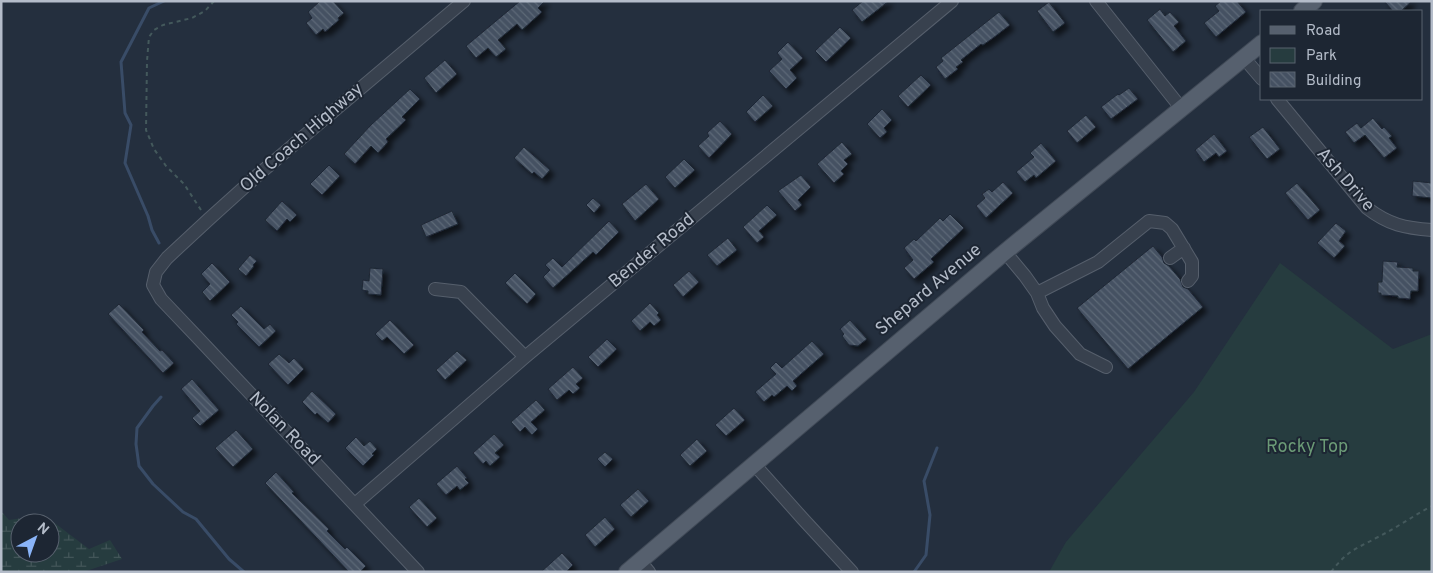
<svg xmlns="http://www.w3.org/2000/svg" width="1433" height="573" font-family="Overpass,sans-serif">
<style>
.wetland{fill:url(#wetland-marsh);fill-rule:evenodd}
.green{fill:#263c3f}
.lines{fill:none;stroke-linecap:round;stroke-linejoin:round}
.stream{stroke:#394c67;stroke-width:3}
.building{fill:url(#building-back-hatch);stroke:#1f2835;filter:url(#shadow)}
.minor-casing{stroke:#565f6c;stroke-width:14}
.major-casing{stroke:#414a57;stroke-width:18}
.path{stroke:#44595c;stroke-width:2;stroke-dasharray:4 4;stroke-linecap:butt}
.minor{stroke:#38414e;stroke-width:12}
.major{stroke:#56606e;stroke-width:16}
.labels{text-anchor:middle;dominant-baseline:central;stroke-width:4;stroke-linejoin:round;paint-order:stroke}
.street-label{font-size:18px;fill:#b4bcc9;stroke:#1d2633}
.park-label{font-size:18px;fill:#6b9a76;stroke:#1d2633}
</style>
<defs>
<pattern id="wetland-marsh" width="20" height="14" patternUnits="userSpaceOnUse" patternTransform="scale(1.25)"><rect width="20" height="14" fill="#263c3f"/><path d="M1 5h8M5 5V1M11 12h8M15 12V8" fill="none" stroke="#435659"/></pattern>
<pattern id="building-back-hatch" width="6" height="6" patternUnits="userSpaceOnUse" patternTransform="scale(1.25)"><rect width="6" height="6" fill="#455162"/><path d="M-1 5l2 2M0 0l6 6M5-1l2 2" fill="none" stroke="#5d6877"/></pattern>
<filter id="shadow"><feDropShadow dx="4.5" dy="4.5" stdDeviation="2.5" flood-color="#0009"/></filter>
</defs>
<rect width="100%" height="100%" fill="#242f3e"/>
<path class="wetland" d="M1,511L9,520L44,515L89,549L110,540L122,559L86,571L1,572ZM20,523H50V553H20Z"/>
<path class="green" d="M1280,263L1393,349L1432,334V572H1049L1066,542L1194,392Z"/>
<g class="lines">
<path class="stream" d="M159,243L152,230L148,216L125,163L131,125L125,113L121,62L149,8L164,1
M161,397L153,406L137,428L136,444L139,466L153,484L183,512L196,519L229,559L244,572
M914,572L926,555L930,515L924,481L937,448"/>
</g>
<path class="building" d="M320,1H333L344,13L338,18L339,20L325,32L323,29L316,35L306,23L312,18L308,12Z
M520,1H545L538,8L542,12L522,30L517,24L498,40L506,49L496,57L488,48L476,58L466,46Z
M863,1H889L862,22L852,10Z
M1221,1H1237L1246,12L1216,37L1204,23L1219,11L1215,6Z
M1384,1H1412L1401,11H1393Z
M1049,2L1065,23L1053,32L1037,11Z
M1160,9L1165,16L1170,12L1179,22L1174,26L1186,41L1173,52L1147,20Z
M999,12L1010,25L993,38L983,45L981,44L961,60L963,62L956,67L958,69L945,79L936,67L943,61L941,58Z
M840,27L851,38L826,62L815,51Z
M788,42L803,58L790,70L797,78L786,89L769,71L782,59L777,53Z
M445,60L457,74L436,93L424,78Z
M921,75L931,85L908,107L898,96Z
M1129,88L1138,99L1111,119L1101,107L1118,94L1119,95Z
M410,89L420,99L402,117L406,120L386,139L388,142L378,153L371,146L355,164L344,154L371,125Z
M763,95L773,106L755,122L746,112Z
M882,109L892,120L884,128L887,132L880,138L867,124Z
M1086,115L1096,127L1077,143L1067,131Z
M1373,118L1382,129L1384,127L1392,136L1389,138L1397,148L1384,158L1365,135L1354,143L1345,132L1357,123L1361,128Z
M720,121L732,134L709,158L698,146L709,136L707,133Z
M1263,127L1280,149L1267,159L1249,137Z
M1214,134L1227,151L1219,157L1216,153L1204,162L1195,150Z
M842,142L852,154L844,160L848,164L841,171L844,174L834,183L817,164Z
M1041,143L1056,161L1036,178L1034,175L1025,182L1016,172L1034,157L1030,153Z
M524,147L550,170L542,179L534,172L532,174L514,158Z
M684,159L695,170L675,188L665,177Z
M329,165L340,176L322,195L310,184Z
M801,175L811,187L798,200L802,205L795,211L778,191Z
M1413,181L1432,183V198L1412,196Z
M1003,182L1013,193L986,218L976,206L985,198L982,194L989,189L992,192Z
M1297,183L1320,210L1308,220L1285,193Z
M646,184L659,199L635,221L622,204Z
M593,198L601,205L594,213L586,205Z
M282,201L297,215L290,222L287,219L277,231L265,220Z
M767,205L777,215L759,231L764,237L757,243L743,227Z
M452,211L458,224L426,237L421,225Z
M950,214L964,228L931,259L934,262L914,279L904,268L913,260L904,248L914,239L916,241L940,218L943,221Z
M609,221L619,232L596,255L593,252L553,288L543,277L550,270L545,265L553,258L562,267Z
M1336,223L1346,231L1339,241L1345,246L1334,258L1317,243Z
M728,238L737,250L717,266L707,255Z
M1153,246L1162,257L1164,263L1169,266L1180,279L1183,287L1188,289L1203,307L1128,369L1077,308Z
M250,255L257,261L253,265L254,266L246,276L238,269Z
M1383,261L1398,262L1397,267L1413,268V271H1419L1418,291H1411L1410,299L1398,298V296L1381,295V293H1378V282H1382Z
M212,263L230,282L210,301L202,292L210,284L201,274Z
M370,268L383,269L381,295L368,294V291L362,290L363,280L369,281Z
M689,271L699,282L683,297L673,285Z
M515,273L536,294L527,304L505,283Z
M650,303L659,313L657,315L661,320L654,326L650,322L640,331L631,321Z
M119,304L144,330L142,332L160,351L162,350L174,363L163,373L108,314Z
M241,306L264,329L270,324L276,331L259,347L236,324L238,322L231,315Z
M390,320L414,345L404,354L387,337L382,341L375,334Z
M850,320L867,339L858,346L849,345L842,336L844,334L840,329Z
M607,339L617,349L598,367L588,357Z
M812,341L824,354L793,381L797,386L792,391L787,386L774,397L772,395L764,402L755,392L776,374L770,368L776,362L782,368Z
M457,351L467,360L445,380L436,370Z
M279,354L289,363L294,358L304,369L288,385L268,364Z
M573,367L583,378L576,384L580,388L573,394L569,390L557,400L548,389Z
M192,379L219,410L200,426L192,418L200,411L181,389Z
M312,391L336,414L328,423L317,413L315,415L302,402Z
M536,400L545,410L531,422L538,429L532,435L525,427L520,432L511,422Z
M734,408L745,420L726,436L715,425Z
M236,430L253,449L233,467L215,448Z
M494,434L504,445L495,453L500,457L490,466L486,461L483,464L473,453Z
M356,437L364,446L370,441L377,449L372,454L374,455L363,466L345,448Z
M697,439L707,451L690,466L680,455Z
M605,452L613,459L605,467L597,459Z
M457,466L467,478L465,479L469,483L460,490L457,486L446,495L436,484Z
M276,472L294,492L292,493L329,529L327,531L345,549L347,547L366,566L360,572H349L265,483Z
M638,489L649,501L631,517L620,505Z
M419,498L437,518L427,527L409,507Z
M605,517L615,529L595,547L585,535Z
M562,553L573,565L566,572H541Z"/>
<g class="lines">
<g class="minor-casing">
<path id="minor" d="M1096,1L1181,108
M1244,58L1262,79
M1277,99L1367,208C1389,225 1405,228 1432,230
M1005,252L1025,276L1037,293L1043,308L1055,326L1080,354L1106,367
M1170,258L1184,248
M435,289L461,292L525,357
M1037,293L1098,262L1149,221L1165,223L1172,229L1192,262V276L1188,281
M754,464L803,519L852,572
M355,504L525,357L952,1
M640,561L649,572
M418,572L199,339L161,299L153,285L156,272L167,258L209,219L259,174L464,1"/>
</g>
<g class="major-casing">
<path id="major" d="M1302,11L1314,1
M627,572L1005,252L1262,43"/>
</g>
<path class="path" d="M201,210L184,184L166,166L154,149L146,130L147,61L149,37L154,30L163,25L192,18L205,11L214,1
M1331,572C1348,550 1354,550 1378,537C1396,528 1413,516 1432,506"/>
<use href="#minor" class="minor"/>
<use href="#major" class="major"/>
</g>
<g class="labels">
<g class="street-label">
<text transform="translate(302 138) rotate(-41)">Old Coach Highway</text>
<text transform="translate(1345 180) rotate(49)">Ash Drive</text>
<text transform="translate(652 251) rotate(-40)">Bender Road</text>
<text transform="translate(929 290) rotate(-40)">Shepard Avenue</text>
<text transform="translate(284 429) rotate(46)">Nolan Road</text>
</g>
<g class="park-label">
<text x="1307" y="447">Rocky Top</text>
</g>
</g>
<rect width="1433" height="573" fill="none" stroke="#b4bcc9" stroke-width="5"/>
<rect x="1260" y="10" width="162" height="90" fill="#1d2633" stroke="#59626f"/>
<rect x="1270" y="26" width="25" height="8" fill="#56606e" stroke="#59626f"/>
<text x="1306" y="35" font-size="15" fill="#b4bcc9">Road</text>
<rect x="1270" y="48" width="25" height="15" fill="#263c3f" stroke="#59626f"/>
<text x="1306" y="60" font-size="15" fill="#b4bcc9">Park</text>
<rect x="1270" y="72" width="25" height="15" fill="url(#building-back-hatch)" stroke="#59626f"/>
<text x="1306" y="85" font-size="15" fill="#b4bcc9">Building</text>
<g transform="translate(35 538) rotate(41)"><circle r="24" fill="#1d2633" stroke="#59626f"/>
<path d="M0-4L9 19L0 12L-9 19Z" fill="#8ab4f8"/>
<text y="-8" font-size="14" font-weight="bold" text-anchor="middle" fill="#b4bcc9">N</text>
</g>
</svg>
